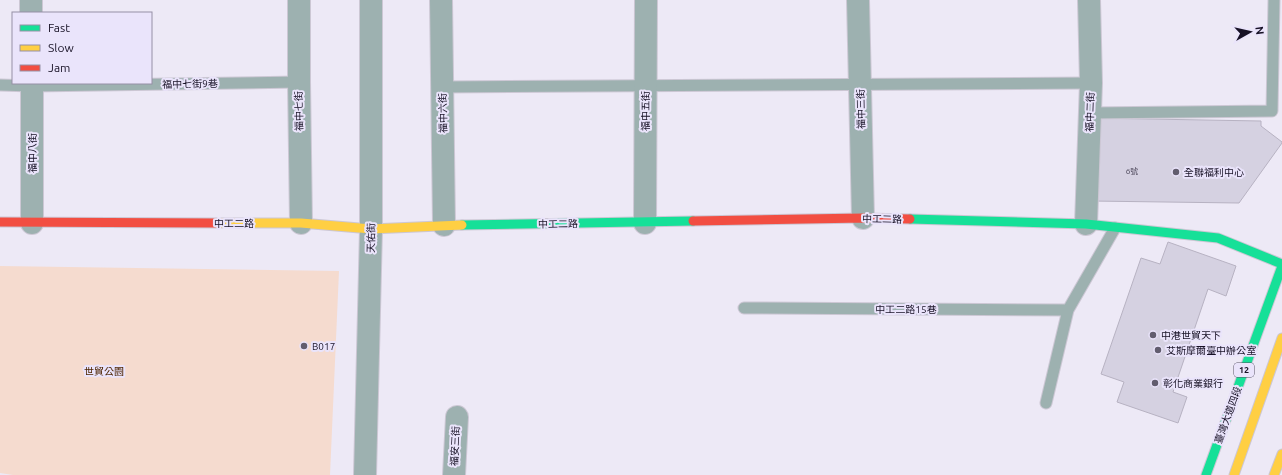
<svg xmlns="http://www.w3.org/2000/svg" width="1282" height="475" font-family="Ubuntu,'Noto Sans TC',sans-serif">
<style>
.green{fill:#f5dbcf}
.building{fill:#d5d1e1;stroke:#b7b2c2}
.lines{fill:none;stroke-linecap:round;stroke-linejoin:round}
.lane-casing{stroke:#ccc7d4;stroke-width:13}
.street-casing{stroke:#ccc7d4;stroke-width:24}
.fast-casing{stroke:#ccc7d4;stroke-width:11}
.slow-casing{stroke:#ccc7d4;stroke-width:11}
.jam-casing{stroke:#ccc7d4;stroke-width:11}
.lane{stroke:#9db1b0;stroke-width:11}
.street{stroke:#9db1b0;stroke-width:22}
.fast{stroke:#16e098;stroke-width:9}
.slow{stroke:#ffcf43;stroke-width:9}
.jam{stroke:#f24e42;stroke-width:9}
.poi-dot{fill:#625d6e;stroke:#eae4fb;stroke-width:1.5}
.labels{text-anchor:middle;dominant-baseline:central;stroke-width:4;stroke-linejoin:round;paint-order:stroke}
.number-label{font-size:8px;fill:#484356}
.shield{fill:#eae4fb;stroke:#565065;stroke-width:1}
.shield-label{font-size:9px;font-weight:bold;fill:#171125}
.street-label{font-size:10px;fill:#171125;stroke:#eae4fb}
.poi-label{font-size:10px;fill:#171125;stroke:#eae4fb;text-anchor:start}
.park-label{font-size:10px;fill:#4d2400;stroke:#eae4fb}
</style>
<rect width="100%" height="100%" fill="#ede9f6"/>
<path class="green" d="M0,266L339,271L330,475H13L0,473Z"/>
<path class="building" d="M1092,118L1261,121V126L1282,142V143L1239,203L1091,201Z
M1168,242L1236,266L1226,296L1208,289L1173,392L1187,397L1178,423L1117,402L1124,382L1101,374L1141,258L1160,264Z"/>
<g class="lines">
<g class="lane-casing">
<path id="lane" d="M0,85L32,86L299,82
M442,87L1091,83
M1090,113L1272,111L1274,0
M744,308L1068,310
M1046,403L1068,310L1115,228"/>
</g>
<g class="street-casing">
<path id="street" d="M31,0V13
M299,0V82L301,223
M441,0L444,225
M858,0L863,218
M32,223V83
M645,223L646,0
M1086,224L1091,83L1089,0
M365,475L371,229V0
M454,475L457,417"/>
</g>
<g class="fast-casing">
<path id="fast" d="M910,219L1086,224L1218,238L1282,264
M462,225L693,221
M1206,475L1282,266"/>
</g>
<g class="slow-casing">
<path id="slow" d="M217,223H301L371,229L462,225
M1234,475L1282,338
M1274,475L1282,454"/>
</g>
<g class="jam-casing">
<path id="jam" d="M693,221L863,218L910,219
M0,222L217,223"/>
</g>
<use href="#lane" class="lane"/>
<use href="#street" class="street"/>
<use href="#fast" class="fast"/>
<use href="#slow" class="slow"/>
<use href="#jam" class="jam"/>
</g>
<g class="poi-dot">
<circle cx="1176" cy="172" r="4"/>
<circle cx="1153" cy="335" r="4"/>
<circle cx="304" cy="346" r="4"/>
<circle cx="1158" cy="350" r="4"/>
<circle cx="1155" cy="383" r="4"/>
</g>
<g class="labels">
<g class="number-label">
<text x="1132" y="171">6號</text>
</g>
<rect class="shield" x="1234" y="363" width="20" height="14" rx="3"/>
<g class="shield-label">
<text x="1244" y="370">12</text>
</g>
<g class="street-label">
<text transform="translate(190 84) rotate(-1)">福中七街9巷</text>
<text transform="translate(861 109) rotate(-91)">福中三街</text>
<text transform="translate(299 111) rotate(-91)">福中七街</text>
<text transform="translate(645 111) rotate(-90)">福中五街</text>
<text transform="translate(1090 112) rotate(-88)">福中二街</text>
<text transform="translate(443 113) rotate(-91)">福中六街</text>
<text transform="translate(32 153) rotate(-90)">福中八街</text>
<text transform="translate(882 219) rotate(1)">中工二路</text>
<text x="234" y="223">中工二路</text>
<text transform="translate(558 224) rotate(-1)">中工二路</text>
<text transform="translate(371 238) rotate(-89)">天佑街</text>
<text x="906" y="309">中工二路15巷</text>
<text transform="translate(1228 415) rotate(-70)">臺灣大道四段</text>
<text transform="translate(455 446) rotate(-87)">福安三街</text>
</g>
<g class="poi-label">
<text x="1184" y="172">全聯福利中心</text>
<text x="1161" y="335">中港世貿天下</text>
<text x="312" y="346">B017</text>
<text x="1166" y="350">艾斯摩爾臺中辦公室</text>
<text x="1163" y="383">彰化商業銀行</text>
</g>
<g class="park-label">
<text x="104" y="371">世貿公園</text>
</g>
</g>
<rect x="12" y="12" width="140" height="72" fill="#eae4fb" stroke="#9690a5"/>
<rect x="20" y="25" width="20" height="6" fill="#16e098" stroke="#9690a5"/>
<text x="48" y="32" font-size="12" fill="#171125">Fast</text>
<rect x="20" y="45" width="20" height="6" fill="#ffcf43" stroke="#9690a5"/>
<text x="48" y="52" font-size="12" fill="#171125">Slow</text>
<rect x="20" y="65" width="20" height="6" fill="#f24e42" stroke="#9690a5"/>
<text x="48" y="72" font-size="12" fill="#171125">Jam</text>
<g transform="translate(1250 32) rotate(82)" stroke="#eae4fb" stroke-width="3" paint-order="stroke">
<path d="M0-3L7 15L0 10L-7 15Z" fill="#171125"/>
<text y="-6" font-size="11" font-weight="bold" text-anchor="middle" fill="#171125">N</text>
</g>
</svg>
